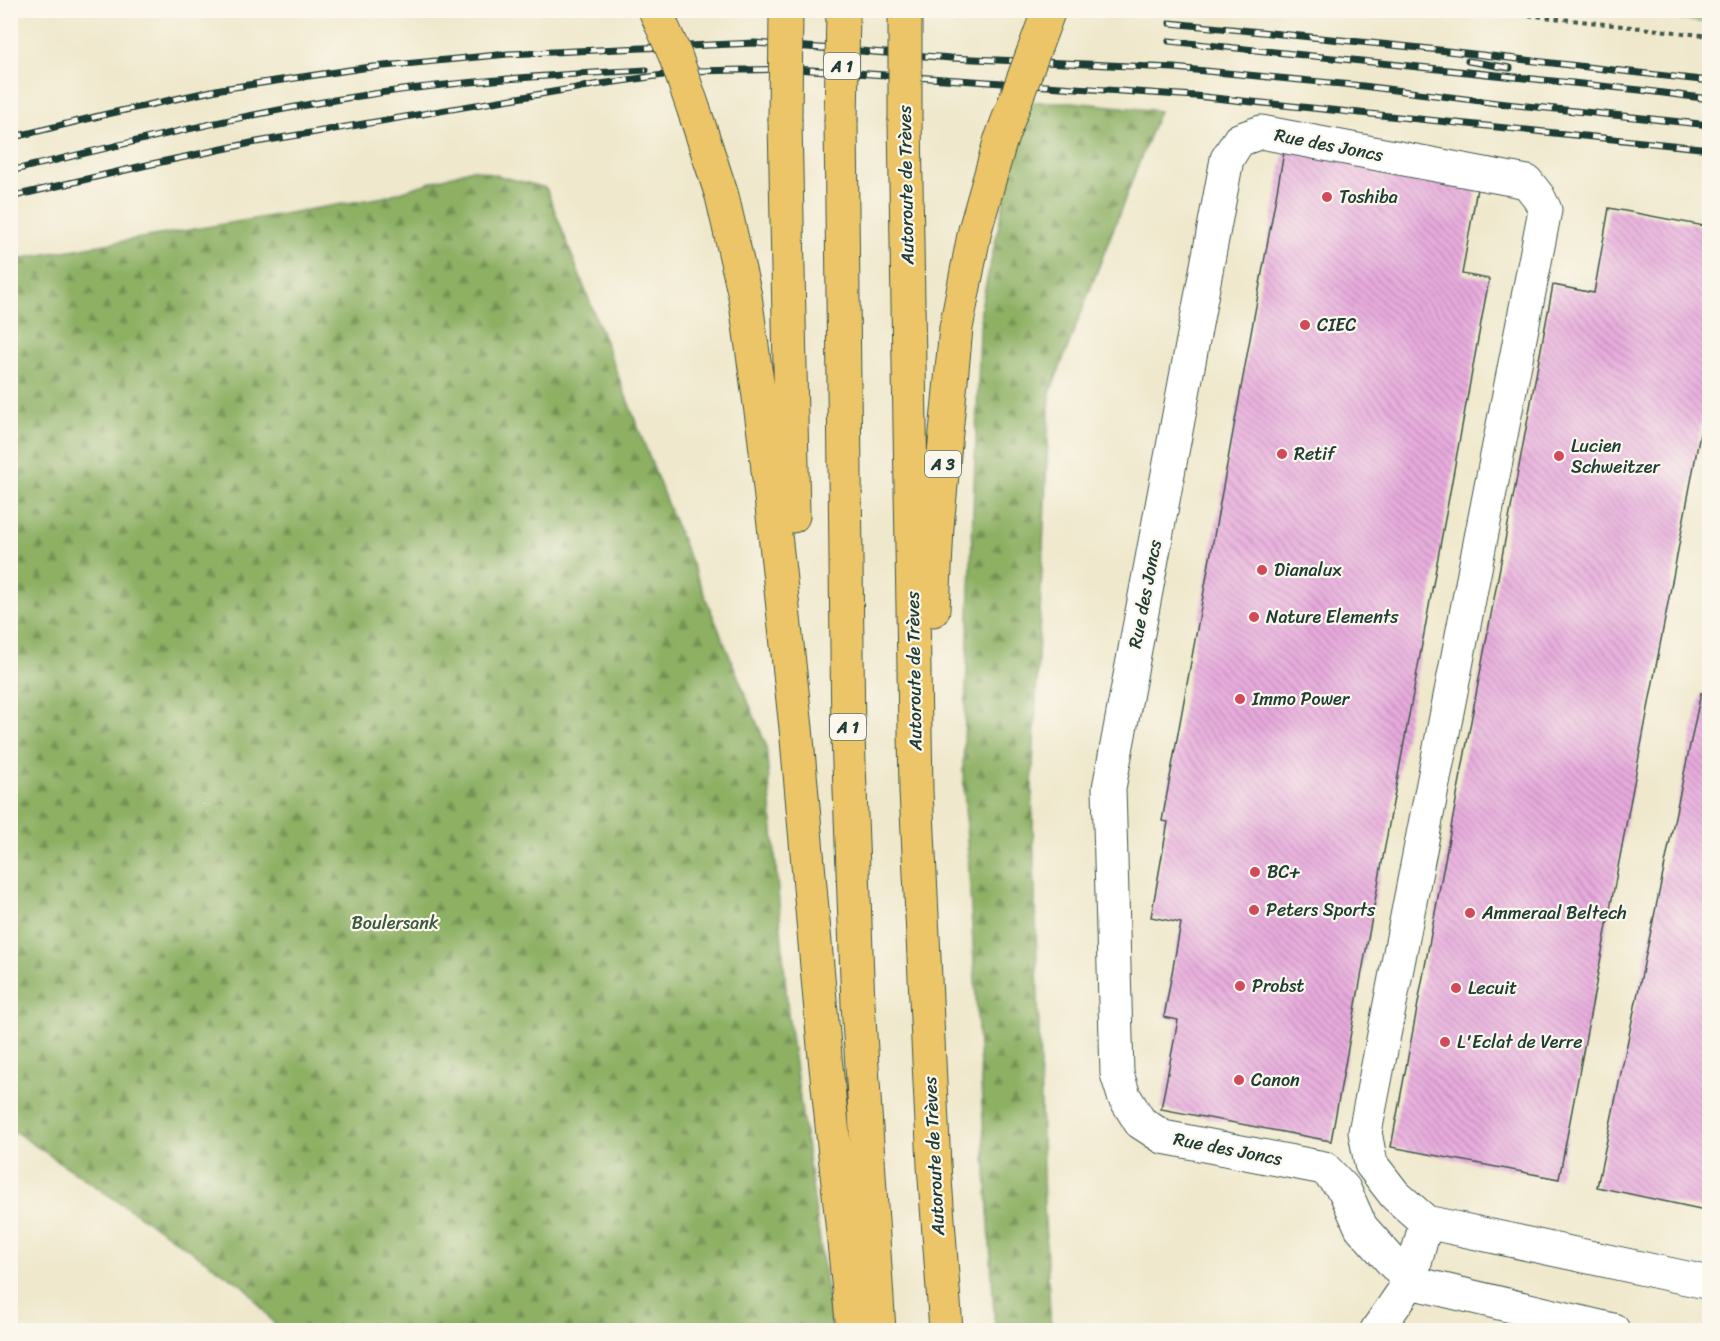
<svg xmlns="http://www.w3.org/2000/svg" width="1720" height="1341" font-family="Sriracha,sans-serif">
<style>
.grass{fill:#b2cc72;stroke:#688453;stroke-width:1.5}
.forest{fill:url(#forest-firs);stroke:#56764c;stroke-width:1.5}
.building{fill:url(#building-back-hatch)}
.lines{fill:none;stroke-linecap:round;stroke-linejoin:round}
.minor-casing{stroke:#3e574b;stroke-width:35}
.highway-casing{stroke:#3e574b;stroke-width:35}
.path{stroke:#3e574b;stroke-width:4;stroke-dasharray:4.5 4.5;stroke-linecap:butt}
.minor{stroke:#fff;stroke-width:33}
.highway{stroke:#edc569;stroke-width:33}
.rail-casing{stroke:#1f3d34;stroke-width:7}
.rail{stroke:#fbf7ec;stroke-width:4.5;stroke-dasharray:14;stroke-linecap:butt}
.highway-bridge-casing{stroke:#3e574b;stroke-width:35;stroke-linecap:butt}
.highway-bridge{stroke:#edc569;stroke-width:33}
.poi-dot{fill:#d1495b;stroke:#fbf7ec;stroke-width:2}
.labels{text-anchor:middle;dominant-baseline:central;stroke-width:4.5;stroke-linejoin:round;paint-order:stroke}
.shield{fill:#fbf7ec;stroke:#61756b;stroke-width:1.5}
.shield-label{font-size:16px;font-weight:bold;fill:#1f3d34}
.street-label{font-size:18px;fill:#1f3d34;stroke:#fbf7ec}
.poi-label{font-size:18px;fill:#1f3d34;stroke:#fbf7ec;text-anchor:start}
.park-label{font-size:18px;fill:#3c5a40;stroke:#fbf7ec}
</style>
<defs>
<pattern id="forest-firs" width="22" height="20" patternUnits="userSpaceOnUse" patternTransform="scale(1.5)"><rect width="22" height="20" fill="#8db064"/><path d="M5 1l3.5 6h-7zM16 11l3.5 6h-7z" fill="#739053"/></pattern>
<pattern id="building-back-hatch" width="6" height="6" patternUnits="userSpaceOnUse" patternTransform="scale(1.5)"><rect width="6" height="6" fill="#e8abdd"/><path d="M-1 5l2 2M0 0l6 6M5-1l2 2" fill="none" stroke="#bb8cb4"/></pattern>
</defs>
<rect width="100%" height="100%" fill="#fbf7ec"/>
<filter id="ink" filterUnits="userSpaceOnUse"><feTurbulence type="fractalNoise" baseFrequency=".0167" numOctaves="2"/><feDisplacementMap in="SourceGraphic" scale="12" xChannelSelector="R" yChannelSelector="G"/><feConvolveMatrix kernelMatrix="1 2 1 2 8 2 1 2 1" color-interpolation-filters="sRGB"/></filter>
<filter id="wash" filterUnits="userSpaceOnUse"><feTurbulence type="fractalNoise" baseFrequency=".008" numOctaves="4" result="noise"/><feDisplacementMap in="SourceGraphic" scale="24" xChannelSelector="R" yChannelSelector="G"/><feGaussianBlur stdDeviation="1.35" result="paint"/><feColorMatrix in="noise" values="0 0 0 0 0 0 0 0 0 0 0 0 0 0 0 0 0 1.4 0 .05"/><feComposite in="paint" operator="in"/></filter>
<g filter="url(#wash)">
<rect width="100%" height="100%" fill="#efe8cc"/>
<path class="grass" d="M1609,11H1709V23Z"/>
<path class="forest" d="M1031,102H1072L1159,111L1050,393L1032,789L1044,1206L1051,1330H995L963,769L981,307L1016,146Z
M472,169L546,188L670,511L766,745L788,1014L832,1328L829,1330H279L246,1288L11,1129V262L17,259L384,197Z"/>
<g id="blocks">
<path class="building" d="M1285,147L1478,183L1462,274L1489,279L1331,1141L1161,1109L1178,1020L1164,1017L1181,923L1151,917L1168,822L1162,821Z
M1609,208L1710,227V381L1559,1179L1391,1147L1553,285L1594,293Z
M1701,693L1710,695V1211L1597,1187Z"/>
</g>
</g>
<g filter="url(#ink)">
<use href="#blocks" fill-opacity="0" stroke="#3e574b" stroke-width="1.5"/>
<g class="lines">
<g class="minor-casing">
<path id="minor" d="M1377,1330L1410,1282L1426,1222
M1613,1330L1410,1282L1361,1227L1344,1189L1324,1168L1163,1137L1140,1122L1124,1096L1117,1074L1109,788L1227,159L1239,140L1261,132L1527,182L1538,196L1545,210L1365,1132L1371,1164L1395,1195L1426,1222L1710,1283"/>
</g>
<g class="highway-casing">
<path id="highway" d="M695,113L722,196L745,296L764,433L796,728L825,1057L853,1330
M785,121L793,516
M905,121L916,791L934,1165L946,1330
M841,122L848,736L858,1004L879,1330
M933,610L937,527L956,328L975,230L1000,142"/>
</g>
<path class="path" d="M1484,10L1710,36"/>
<use href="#minor" class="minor"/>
<use href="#highway" class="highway"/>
<g class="rail-casing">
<path id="rail" d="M1170,23L1421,48L1710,81
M1169,41L1640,90L1710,99
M1468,61L1510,68
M10,138L107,114L221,89L363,68L508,54L755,43L951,58L1174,68L1363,86L1497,103L1710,125
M10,171C128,143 246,113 366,95C458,81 552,75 646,70
M10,197L147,165L251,143L594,85L691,71L796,69L1195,96L1710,149"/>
</g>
<use href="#rail" class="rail"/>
<g class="highway-bridge-casing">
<path id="highway-bridge" d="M655,10L675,55L695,113
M905,10V121
M785,121L786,10
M841,122L843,10
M1000,142L1049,10"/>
</g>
<use href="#highway-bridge" class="highway-bridge"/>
</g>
</g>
<g class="poi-dot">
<circle cx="1327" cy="197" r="6"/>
<circle cx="1305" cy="325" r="6"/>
<circle cx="1282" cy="454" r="6"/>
<circle cx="1559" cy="456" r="6"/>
<circle cx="1262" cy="570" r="6"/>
<circle cx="1254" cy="617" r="6"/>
<circle cx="1240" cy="699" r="6"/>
<circle cx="1255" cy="872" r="6"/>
<circle cx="1254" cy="910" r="6"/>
<circle cx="1470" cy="913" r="6"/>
<circle cx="1240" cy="986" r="6"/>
<circle cx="1456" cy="988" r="6"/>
<circle cx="1445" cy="1042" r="6"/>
<circle cx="1239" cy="1080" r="6"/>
</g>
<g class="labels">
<g class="shield">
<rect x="824" y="53" width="36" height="26" rx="4.5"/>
<rect x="925" y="451" width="36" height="26" rx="4.5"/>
<rect x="830" y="714" width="36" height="26" rx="4.5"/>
</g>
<g class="shield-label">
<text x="842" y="66">A 1</text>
<text x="943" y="464">A 3</text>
<text x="848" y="727">A 1</text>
</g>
<g class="street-label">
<text transform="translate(1329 145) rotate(11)">Rue des Joncs</text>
<text transform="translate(906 185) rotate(-91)">Autoroute de Trèves</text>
<text transform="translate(1145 594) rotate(-79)">Rue des Joncs</text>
<text transform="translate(914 671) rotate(-91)">Autoroute de Trèves</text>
<text transform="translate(1228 1149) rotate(11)">Rue des Joncs</text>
<text transform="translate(934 1156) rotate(-93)">Autoroute de Trèves</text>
</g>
<g class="poi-label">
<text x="1339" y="197">Toshiba</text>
<text x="1317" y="325">CIEC</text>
<text x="1571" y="446">Lucien<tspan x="1571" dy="21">Schweitzer</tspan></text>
<text x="1294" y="454">Retif</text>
<text x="1274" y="570">Dianalux</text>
<text x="1266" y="617">Nature Elements</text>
<text x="1252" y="699">Immo Power</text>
<text x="1267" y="872">BC+</text>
<text x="1266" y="910">Peters Sports</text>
<text x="1482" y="913">Ammeraal Beltech</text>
<text x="1252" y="986">Probst</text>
<text x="1468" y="988">Lecuit</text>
<text x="1457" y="1042">L'Eclat de Verre</text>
<text x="1251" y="1080">Canon</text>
</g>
<g class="park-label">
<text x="395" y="923">Boulersank</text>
</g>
</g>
<rect width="1720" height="1341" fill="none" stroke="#fbf7ec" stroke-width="36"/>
</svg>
